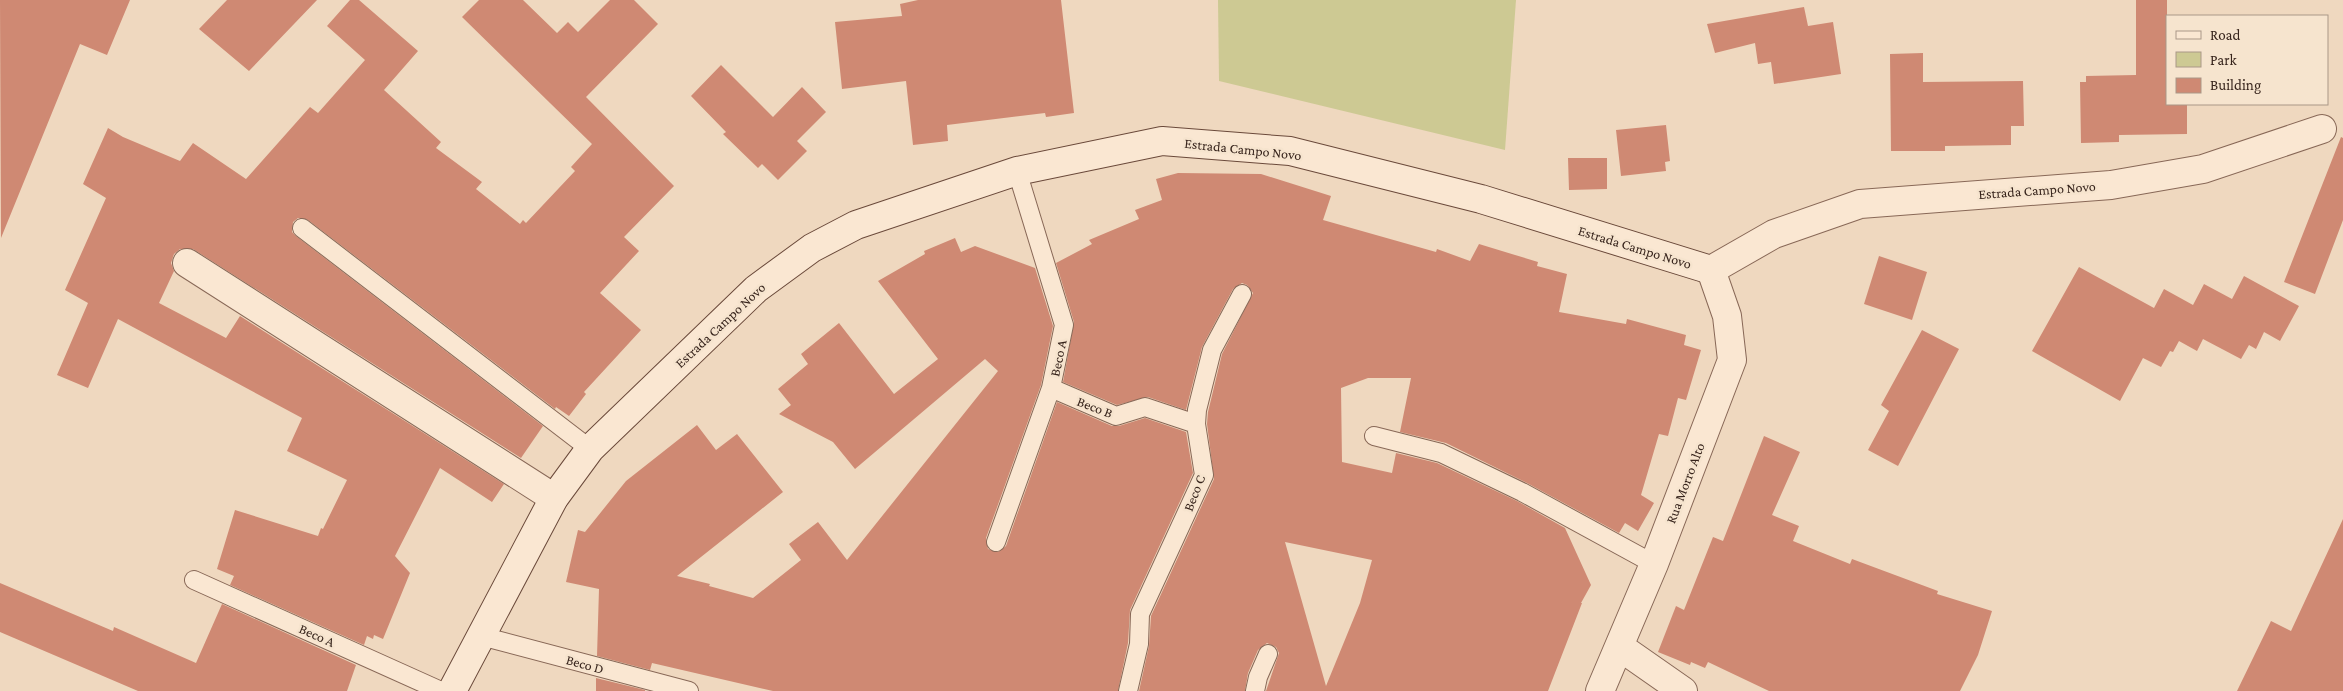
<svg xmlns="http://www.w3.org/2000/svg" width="2343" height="691" font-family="'Crimson Pro',serif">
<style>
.green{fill:#cdc993}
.building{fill:#cf8973;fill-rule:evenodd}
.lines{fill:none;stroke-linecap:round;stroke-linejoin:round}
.lane-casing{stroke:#886857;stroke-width:20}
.street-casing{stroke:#886857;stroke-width:30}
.secondary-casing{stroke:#6a493a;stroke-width:30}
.lane{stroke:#fae7d2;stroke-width:18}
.street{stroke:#fae7d2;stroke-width:28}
.secondary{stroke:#fae7d2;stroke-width:28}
.labels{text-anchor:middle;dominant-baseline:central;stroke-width:5;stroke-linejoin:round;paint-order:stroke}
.street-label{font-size:14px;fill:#37241c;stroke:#f6e4ce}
</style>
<rect width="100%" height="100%" fill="#efd8bf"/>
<path class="green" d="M1218,0H1516L1505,150L1219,81Z"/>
<path class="building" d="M0,0H130L107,55L80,44L1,238Z
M227,0H317L249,71L199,29Z
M350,0H359L418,51L384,90L441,142L436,148L482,182L476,189L520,224L523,220L526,223L575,171L571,167L592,144L462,17L479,0H523L557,33L568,22L578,32L610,0H634L658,24L586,97L674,186L624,237L639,251L600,293L641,330L584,392L586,394L569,416L556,407L555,409L308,220L298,218L293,222L292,232L296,236L543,426L521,458L193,249H180L174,254L171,263L174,271L159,303L226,338L240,316L504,484L492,502L440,468L395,556L410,573L383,639L374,635L373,639L367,636L364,645L230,585L234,576L217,569L235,510L318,536L321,528L323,529L347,480L287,451L302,418L118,319L88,388L57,375L88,303L65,290L106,198L83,184L108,128L123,137L180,161L193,143L246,179L310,107L318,113L365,60L327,26Z
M918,0H1061L1074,113L1046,117L1045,113L947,125L948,141L913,145L906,81L842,89L835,22L902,16L900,4Z
M2136,0H2167V104H2187V134L2119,135V142L2081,143L2080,82H2086V76L2136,75Z
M1804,7L1808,26L1833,22L1841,74L1774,84L1771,62L1758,64L1755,43L1715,53L1707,24Z
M1923,53V82L2023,81L2024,126H2011V145L1945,146V151H1891L1890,54Z
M721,65L773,117L802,87L826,112L797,141L807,151L778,180L762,164L758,168L723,134L726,132L691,96Z
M1666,125L1670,161L1665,162L1666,171L1621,176L1616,130Z
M2341,137L2343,138V220L2315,294L2284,282Z
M1568,158H1607V189L1569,190Z
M1178,173L1261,174L1331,196L1323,220L1436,252L1437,249L1470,261L1479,244L1538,262L1537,266L1567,274L1559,312L1626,324L1627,319L1686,335L1684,345L1701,350L1686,400L1678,398L1668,436L1659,434L1641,495L1654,503L1638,531L1625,523L1619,533L1527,483L1446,443L1400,432L1411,378H1368L1341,388L1342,462L1392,473L1396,453L1437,463L1517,501L1565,528L1591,585L1581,603H1582L1548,691H1266L1279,653L1276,647L1267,643L1258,650L1248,673L1245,691H1139L1149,646L1151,616L1214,479L1207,424L1208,412L1222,354L1253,293L1247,285L1242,283L1233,289L1202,347L1186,410L1148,397L1117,405L1063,382L1074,322L1056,263L1092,244L1089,240L1139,219L1135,210L1162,200L1156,179ZM1285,542L1372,560L1360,603L1326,686Z
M955,238L961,252L975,246L1035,268L1053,326L1041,385L986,538L988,549L998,552L1006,546L1057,402L1112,426H1119L1145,418L1186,432L1193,473L1130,610L1128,643L1118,691H773L652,663L650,670L597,656L599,589L566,582L578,530L585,532L626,481L697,425L716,450L737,434L783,492L677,576L710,584L709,586L753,598L801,560L789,544L818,522L847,560L998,371L985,359L855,469L833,442L779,414L791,405L778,389L808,364L801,354L839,323L894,394L938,359L878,281L925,254L924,251Z
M1879,256L1927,272L1912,320L1864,304Z
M2079,267L2154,308L2164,289L2193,305L2204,284L2232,299L2244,276L2299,306L2280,341L2264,332L2256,349L2249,345L2241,359L2203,339L2197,351L2179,341L2173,352L2170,351L2161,367L2143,358L2120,401L2032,351Z
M1922,330L1959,349L1898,466L1868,450L1889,411L1881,405Z
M1764,436L1800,452L1772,515L1799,526L1793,541L1850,564L1852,559L1938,591L1937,594L1992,611L1978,655L1960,691H1769L1708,662L1705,668L1691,662L1690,665L1658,652L1676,606L1684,610L1713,537L1723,541Z
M2343,519V691H2237L2271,621L2291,631Z
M0,583L113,631L114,627L196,663L222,604L356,665L347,691H138L0,632Z
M596,678L645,690V691H596Z"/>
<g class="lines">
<g class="lane-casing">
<path id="lane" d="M302,228L590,449
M1051,388L1116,416L1145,407L1196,424
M1374,436L1441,453L1522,492L1654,564
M996,542L1051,388L1064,325L1017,171
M194,580L441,691
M481,636L689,691
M1128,691L1139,644L1140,614L1204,475L1196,424L1197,410L1212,350L1242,294
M1255,691L1258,677L1268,654"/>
</g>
<g class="street-casing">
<path id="street" d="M187,263L554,498
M1620,647L1683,691
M1600,691L1654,564L1732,360L1727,316L1711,270L1774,234L1860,204L2111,185L2203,169L2322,129"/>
</g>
<g class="secondary-casing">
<path id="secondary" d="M452,691L554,498L590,449L756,289L812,248L856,225L1017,171L1162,141L1290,151L1481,199L1711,270"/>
</g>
<use href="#lane" class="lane"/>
<use href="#street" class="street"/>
<use href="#secondary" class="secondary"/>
</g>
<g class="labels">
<g class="street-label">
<text transform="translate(1243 149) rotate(6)">Estrada Campo Novo</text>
<text transform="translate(2037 190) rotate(-4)">Estrada Campo Novo</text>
<text transform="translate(1635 247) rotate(17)">Estrada Campo Novo</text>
<text transform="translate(720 325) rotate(-43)">Estrada Campo Novo</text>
<text transform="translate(1058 358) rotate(-78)">Beco A</text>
<text transform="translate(1095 407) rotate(21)">Beco B</text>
<text transform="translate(1685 483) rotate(-69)">Rua Morro Alto</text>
<text transform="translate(1194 493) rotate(-69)">Beco C</text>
<text transform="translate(317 635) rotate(24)">Beco A</text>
<text transform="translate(585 664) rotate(15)">Beco D</text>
</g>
</g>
<rect x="2166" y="15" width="162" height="90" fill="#f6e4ce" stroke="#aa9787"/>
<rect x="2176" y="31" width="25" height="8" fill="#fae7d2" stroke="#aa9787"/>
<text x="2210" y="40" font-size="15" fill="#37241c">Road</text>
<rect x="2176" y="52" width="25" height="15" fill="#cdc993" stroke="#aa9787"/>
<text x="2210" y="65" font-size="15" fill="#37241c">Park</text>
<rect x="2176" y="78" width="25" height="15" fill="#cf8973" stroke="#aa9787"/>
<text x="2210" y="90" font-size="15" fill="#37241c">Building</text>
</svg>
